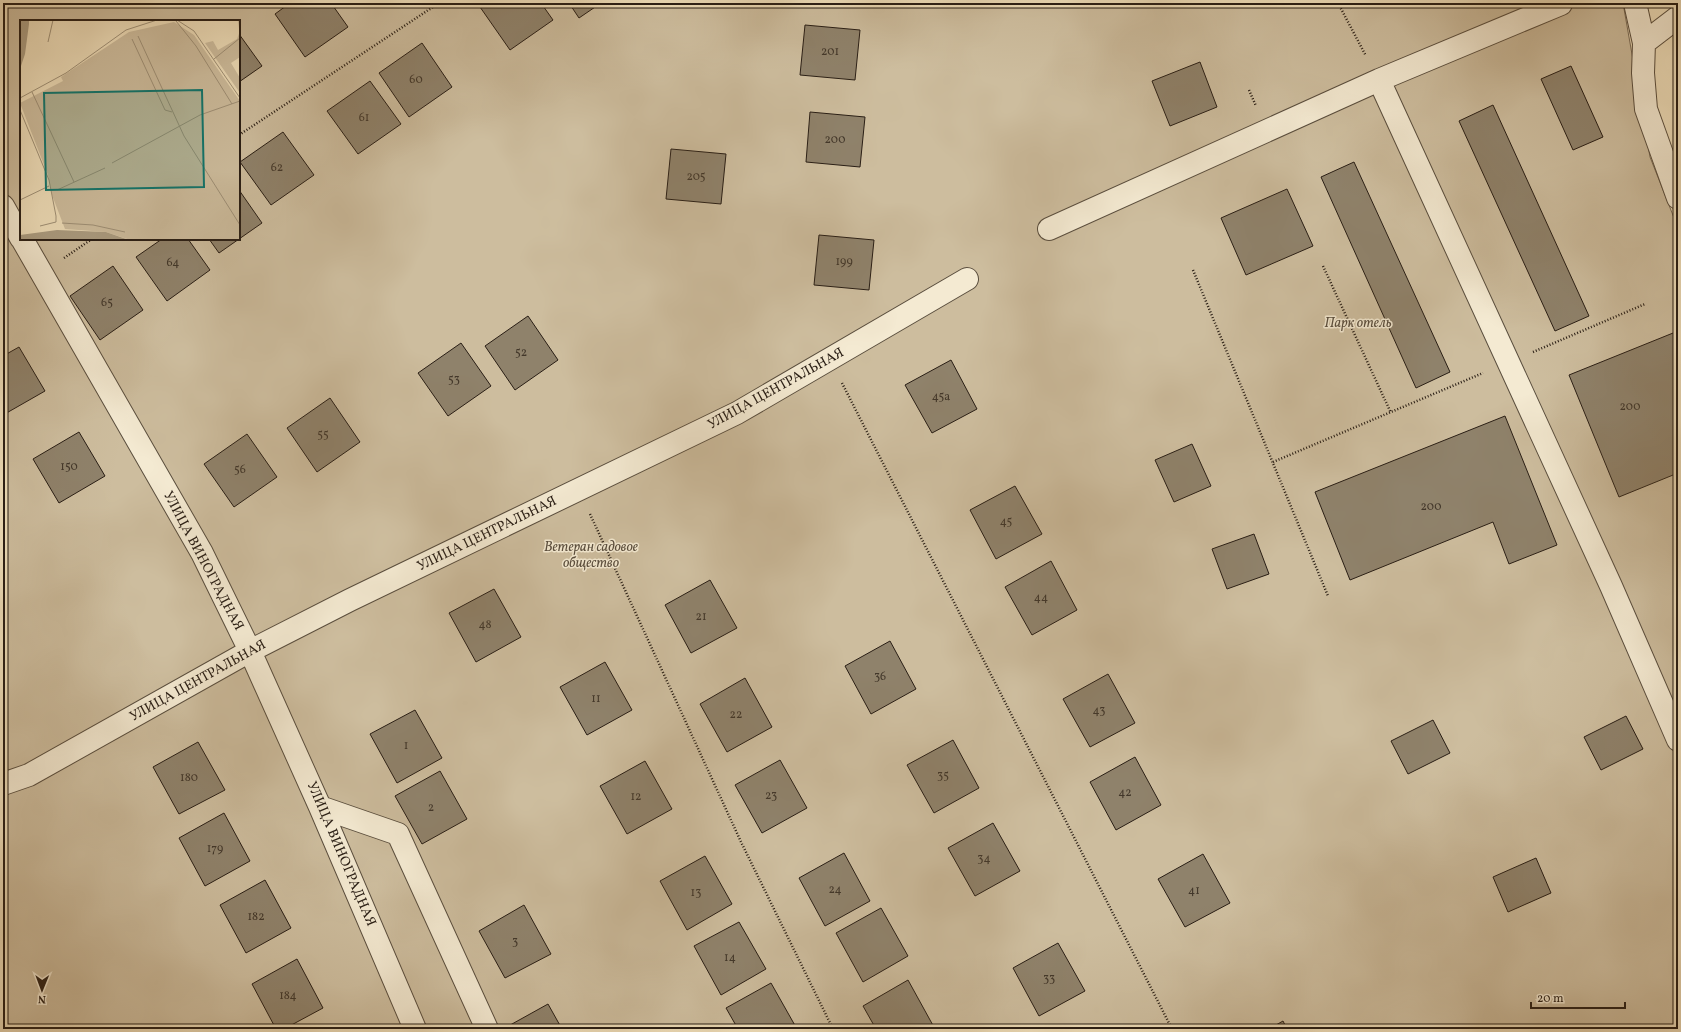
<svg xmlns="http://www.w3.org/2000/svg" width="1681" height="1032" font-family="Vollkorn,serif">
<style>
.green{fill:#cdbd9e;stroke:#7b6e5a;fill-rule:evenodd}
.building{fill:#8f826b;stroke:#291e15}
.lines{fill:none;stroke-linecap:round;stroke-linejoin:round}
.minor-casing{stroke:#5a4e3e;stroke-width:24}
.path{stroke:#291e15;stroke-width:2.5;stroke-dasharray:1 2;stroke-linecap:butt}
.minor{stroke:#f4ead2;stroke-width:22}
.labels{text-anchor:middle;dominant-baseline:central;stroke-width:3;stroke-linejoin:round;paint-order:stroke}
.number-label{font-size:12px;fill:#42372a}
.park-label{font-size:14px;font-style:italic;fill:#5a4e3e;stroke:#f4ead2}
.street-label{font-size:14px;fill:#291e15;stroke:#f4ead2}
.inset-road{fill:none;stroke:#9f9178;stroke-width:1}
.view{fill:#0f766e;fill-opacity:0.15;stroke:#0f766e;stroke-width:2}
.inset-edge{fill:none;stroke:#291e15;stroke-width:2}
</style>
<rect width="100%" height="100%" fill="#eedeba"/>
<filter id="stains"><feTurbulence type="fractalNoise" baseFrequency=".005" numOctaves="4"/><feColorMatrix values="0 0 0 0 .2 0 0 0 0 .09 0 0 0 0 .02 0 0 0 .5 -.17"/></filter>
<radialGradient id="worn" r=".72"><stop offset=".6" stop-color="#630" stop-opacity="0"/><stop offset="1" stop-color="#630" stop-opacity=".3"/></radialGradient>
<path class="green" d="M3,3H1623L1650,157L1678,228V1029H3ZM21,21H239V239H21Z"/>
<path class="building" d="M290,3H331L348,27L305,57L275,14Z
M485,3H541L553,20L510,50L480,7Z
M569,3H601L579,18Z
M805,25L860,30L855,80L800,75Z
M239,34L262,66L239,82Z
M422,43L452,87L409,117L379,73Z
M1200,62L1217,107L1170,126L1152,81Z
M1571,66L1603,137L1573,150L1541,79Z
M370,81L401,124L358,154L327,111Z
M1493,105L1589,316L1555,331L1459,121Z
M810,112L865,117L860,167L806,162Z
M283,132L314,175L271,205L240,162Z
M671,149L726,154L721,204L666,199Z
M1354,162L1450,372L1416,388L1321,177Z
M1287,189L1313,246L1246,275L1221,218Z
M239,190L262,223L219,253L209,239H239Z
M819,235L874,240L869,290L814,285Z
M162,239H188L210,270L167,301L136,257Z
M113,266L143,310L100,340L70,296Z
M528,316L558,360L515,390L485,346Z
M1678,331V473L1619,497L1569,375Z
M461,343L491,386L448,416L418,373Z
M19,347L45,391L3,415V356Z
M951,360L977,409L932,433L905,385Z
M330,398L360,442L317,472L287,428Z
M1505,416L1557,545L1509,564L1493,522L1350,580L1315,492Z
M79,432L105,476L59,503L33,459Z
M247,434L277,477L234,507L204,464Z
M1192,444L1211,486L1174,502L1155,460Z
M1015,486L1042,534L996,559L970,510Z
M1254,534L1269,574L1227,589L1212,549Z
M1051,561L1077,610L1032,635L1005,587Z
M710,580L737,628L691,653L665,605Z
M494,589L521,637L476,662L449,613Z
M890,641L916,689L871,714L845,666Z
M605,662L632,710L587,735L560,687Z
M1108,674L1135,723L1090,747L1063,699Z
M745,678L772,727L727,752L700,704Z
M415,710L442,758L397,783L370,734Z
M1626,716L1643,749L1601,770L1584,737Z
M1433,720L1450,753L1408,774L1391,741Z
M953,740L979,788L934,813L907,765Z
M198,742L225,790L179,814L153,767Z
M1135,757L1161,805L1116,830L1090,782Z
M780,760L807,808L762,833L735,785Z
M645,761L672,809L627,834L600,786Z
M440,771L467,819L422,844L395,796Z
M224,813L250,861L205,886L179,838Z
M993,823L1020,871L975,896L948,848Z
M844,853L870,901L825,926L799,878Z
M1203,854L1230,903L1185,927L1158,879Z
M705,856L732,904L687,930L660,881Z
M1536,858L1551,893L1508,912L1493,877Z
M265,880L291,928L246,953L220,905Z
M524,905L551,954L505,978L479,931Z
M881,908L908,956L863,982L836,933Z
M739,922L766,969L721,995L694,946Z
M1058,943L1085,991L1039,1016L1013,968Z
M297,959L323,1008L284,1029H276L252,984Z
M908,980L935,1029H876L863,1006Z
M771,983L797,1029H738L726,1008Z
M548,1004L562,1029H503Z
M1283,1021L1287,1029H1269Z"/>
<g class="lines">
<g class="minor-casing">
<path id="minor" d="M1635,3L1644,43L1643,73L1646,109L1678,198
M1644,43L1678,17
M1379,80L1611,586L1678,740
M3,206L21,238
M1049,229L1379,80L1561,4
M22,239L202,553L250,651L320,807L415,1029
M3,784L29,775L250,651L350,600L737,413L967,279
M320,807L398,834L487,1029"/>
</g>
<path class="path" d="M1338,3L1366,56
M1249,90L1256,106
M239,135L439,3
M64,258L92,239
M1323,266L1391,413
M1193,270L1328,596
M1533,352L1645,304
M842,383L1172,1029
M1273,462L1483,373
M590,514L742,844L833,1029"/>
<use href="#minor" class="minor"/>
</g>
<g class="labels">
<g class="number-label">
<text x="830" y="52">201</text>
<text x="416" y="80">60</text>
<text x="364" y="118">61</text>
<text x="835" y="140">200</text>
<text x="277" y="168">62</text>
<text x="696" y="177">205</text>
<text x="844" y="262">199</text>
<text x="173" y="263">64</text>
<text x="107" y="303">65</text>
<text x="521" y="353">52</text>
<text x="454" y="380">53</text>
<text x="941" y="397">45а</text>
<text x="1630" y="407">200</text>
<text x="323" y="435">55</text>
<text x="69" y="467">150</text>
<text x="240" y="470">56</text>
<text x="1431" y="507">200</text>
<text x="1006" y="522">45</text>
<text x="1041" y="598">44</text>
<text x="701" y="617">21</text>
<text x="485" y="625">48</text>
<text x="880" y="677">36</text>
<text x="596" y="699">11</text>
<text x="1099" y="711">43</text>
<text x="736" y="715">22</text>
<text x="406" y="746">1</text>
<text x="943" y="776">35</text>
<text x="189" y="778">180</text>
<text x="1125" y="793">42</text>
<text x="771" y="796">23</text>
<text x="636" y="797">12</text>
<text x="431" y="808">2</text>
<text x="215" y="849">179</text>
<text x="984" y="859">34</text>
<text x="835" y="890">24</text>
<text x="1194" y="891">41</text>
<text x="696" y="893">13</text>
<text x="256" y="917">182</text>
<text x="515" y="942">3</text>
<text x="730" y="958">14</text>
<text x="1049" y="979">33</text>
<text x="288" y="996">184</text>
</g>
<g class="park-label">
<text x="1358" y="323">Парк отель</text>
<text x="591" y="547">Ветеран садовое<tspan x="591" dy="16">общество</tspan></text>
</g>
<g class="street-label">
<text transform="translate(776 389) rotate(-29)">УЛИЦА ЦЕНТРАЛЬНАЯ</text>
<text transform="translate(487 534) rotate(-26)">УЛИЦА ЦЕНТРАЛЬНАЯ</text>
<text transform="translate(203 561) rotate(62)">УЛИЦА ВИНОГРАДНАЯ</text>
<text transform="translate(198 681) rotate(-29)">УЛИЦА ЦЕНТРАЛЬНАЯ</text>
<text transform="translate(341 854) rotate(67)">УЛИЦА ВИНОГРАДНАЯ</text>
</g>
</g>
<g transform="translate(20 20)">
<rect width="220" height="220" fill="#eedeba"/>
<path d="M154,2L174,15L220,81V220H110L86,212L45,209L32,175L28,155L0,83L43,61L41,57L109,12ZM220,11V37L211,43L220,58V73L185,23L193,21L198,30L217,19Z" fill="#cdbd9e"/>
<path d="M0,0H9V4L5,34L0,49ZM37,210L86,212L109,220H0V215Z" fill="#ab9d82"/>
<path class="inset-road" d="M157,0L174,11L220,78M219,0L220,17M156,1L176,26L212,84M118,16L164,116L220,205M112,19L145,90L152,92M28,22L33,0M194,39L220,18M12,72L54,162M0,78L46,53L106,10L137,0M0,90L29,160L36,196V202L20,206M92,143L180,95L220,81M37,170L85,148M0,180L29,166M42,203L73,205L105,212"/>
<path class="view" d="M182,70L184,167L26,170L24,73Z"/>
<rect width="220" height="220" class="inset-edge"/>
</g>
<rect width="1681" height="1032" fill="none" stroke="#eedeba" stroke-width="16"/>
<rect x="4" y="4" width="1673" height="1024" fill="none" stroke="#291e15" stroke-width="2"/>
<rect x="8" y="8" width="1665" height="1016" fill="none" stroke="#291e15"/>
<g transform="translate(42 990) rotate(181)" stroke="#f4ead2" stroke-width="3" paint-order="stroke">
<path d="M0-3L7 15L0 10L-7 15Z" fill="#291e15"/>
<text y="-6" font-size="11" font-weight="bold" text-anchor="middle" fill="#291e15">N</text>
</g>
<path d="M1531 1002v6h94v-6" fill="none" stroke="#291e15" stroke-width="2"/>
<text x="1537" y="1002" font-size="12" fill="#291e15" stroke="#f4ead2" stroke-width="3" paint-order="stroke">20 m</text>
<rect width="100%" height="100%" filter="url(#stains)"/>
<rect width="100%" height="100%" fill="url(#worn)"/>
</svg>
